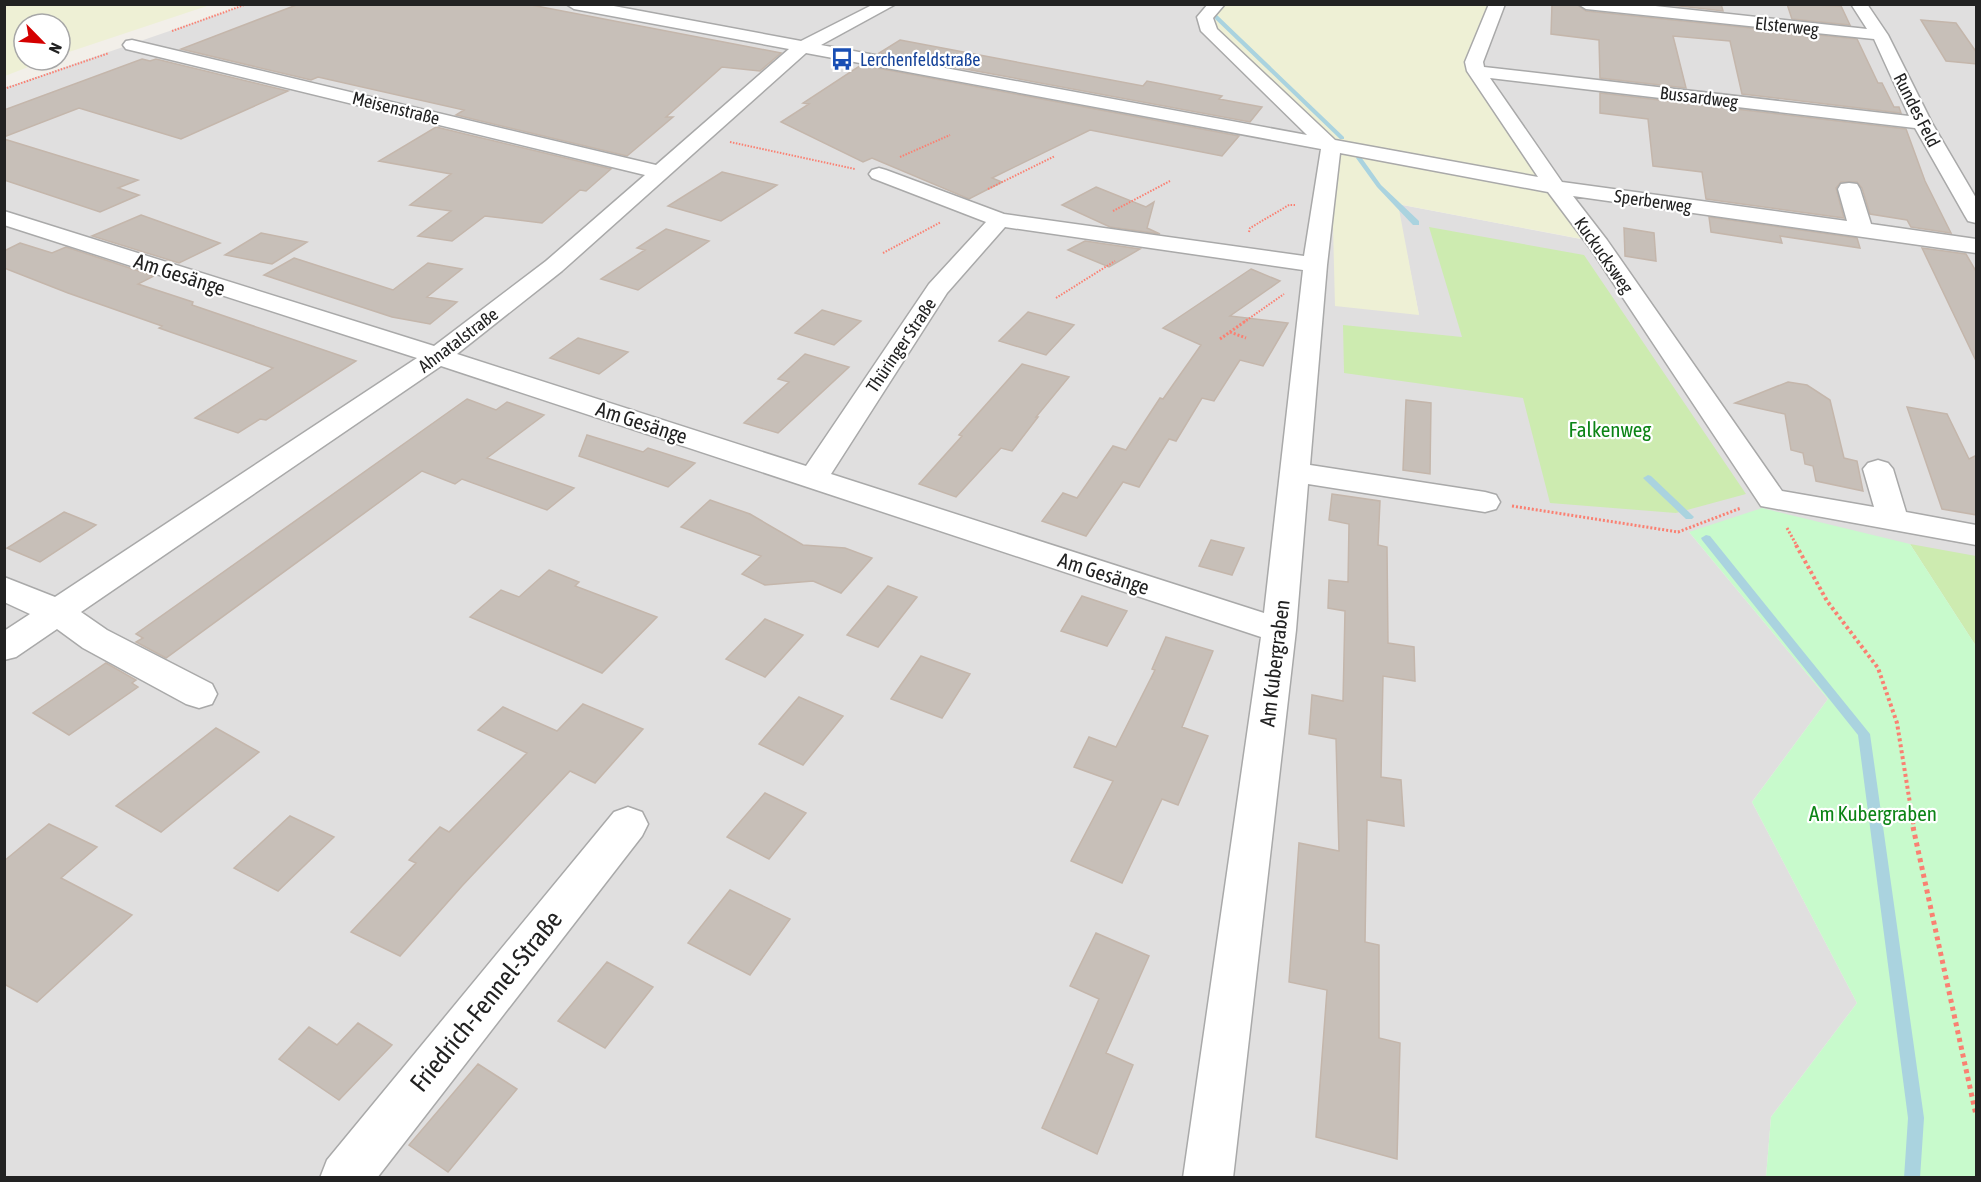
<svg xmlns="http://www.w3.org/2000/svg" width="1981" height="1182" font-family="'Asap Condensed',sans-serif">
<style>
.residential{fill:#e0dfdf}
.farmland{fill:#eef0d5}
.grass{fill:#cdebb0}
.park{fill:#c8facc}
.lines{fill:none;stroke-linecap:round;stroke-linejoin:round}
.stream{fill:#aad3df;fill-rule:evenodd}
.building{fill:#c7bfb8;stroke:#c4b6ab;stroke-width:1.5}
.minor-casing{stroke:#a9a9a9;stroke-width:3}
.path-far3{stroke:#fa8072;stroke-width:2;stroke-dasharray:1.5 1.5;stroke-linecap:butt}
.path-far2{stroke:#fa8072;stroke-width:3;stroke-dasharray:2 2;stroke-linecap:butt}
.path-far1{stroke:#fa8072;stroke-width:4;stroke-dasharray:3 3;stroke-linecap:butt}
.path{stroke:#fa8072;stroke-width:5;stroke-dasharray:4 4;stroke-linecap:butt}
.minor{fill:#fff;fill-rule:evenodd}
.labels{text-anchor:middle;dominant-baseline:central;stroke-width:4.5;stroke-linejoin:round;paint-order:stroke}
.far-street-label{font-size:18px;fill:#222;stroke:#fff}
.far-transit-label{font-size:18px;fill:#164399;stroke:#fff;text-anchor:start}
.street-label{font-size:21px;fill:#222;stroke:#fff}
.park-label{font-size:21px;fill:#0c8416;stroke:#fff}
.near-street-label{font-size:26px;fill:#222;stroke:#fff}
</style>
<rect width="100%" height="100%" fill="#f2efe9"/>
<path class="residential" d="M245,5H1215L1331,147L1419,315L1397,204L1586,240L1476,71L1496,5H1976V646L1910,544L1689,532L1828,699L1752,802L1857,1003L1771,1117L1766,1177H5L4,88Z"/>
<path class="farmland" d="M5,4H210V5L60,55V24H24V60H46L5,76Z
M1212,4L1495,5L1467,71L1555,187L1587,240L1398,204L1419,315L1335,306L1331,147L1209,31Z"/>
<path class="grass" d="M1429,227L1584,255L1746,494L1676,513L1550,503L1523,398L1344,373L1343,325L1462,337Z
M1910,544L1976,556V646Z"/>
<path class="park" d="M1762,508L1910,544L1976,646V1177H1766L1771,1117L1857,1003L1752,802L1828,699L1689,532Z"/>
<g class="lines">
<path class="stream" d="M1213,15H1217L1344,137V139H1340L1213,17Z
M1357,157H1361L1381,185L1419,221V225H1413L1377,187L1356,158Z
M1648,475L1651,476L1692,515L1694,517L1692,519H1686L1645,480L1643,478Z
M1706,535L1710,536L1870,734L1924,1118L1920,1178H1904L1908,1118L1858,735L1702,540L1701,538Z"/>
</g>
<path class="building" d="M299,4H526L781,53L760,71L722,67L666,117H673L627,156L456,115L464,110L318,77L311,80L181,49Z
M1552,4H1576L1586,11L1857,39L1878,83H1882L1894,107H1899L1901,113L1742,94L1730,41L1673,36L1686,88L1600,78L1599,40L1551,34Z
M1662,4H1721L1723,11Z
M1787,4L1841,6L1850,25L1792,19Z
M1921,20L1956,23L1977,53V64L1946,61Z
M900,40L1143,86L1147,81L1222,96L1219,99L1262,107L1250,122L879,53Z
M142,59L150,61L156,59L288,91L181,139L79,108L4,137V110Z
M861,65L1239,136L1222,156L1090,130L992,178L1002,182L969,199L872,158L863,162L781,122L809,104L803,103Z
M1600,93L1906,129L1925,181L1951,233L1911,227L1907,220L1870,214L1862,188L1857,182H1841L1836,188L1844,218L1706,199L1702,172L1653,166L1648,119L1600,113Z
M436,127L611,169L586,191L580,190L542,223L485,216L452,241L418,236L451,211L410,205L451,174L379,161Z
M4,139L138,180L118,188L139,195L100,212L4,180Z
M722,172L777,185L721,221L668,206Z
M1096,187L1146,207L1154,202L1147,228L1160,234L1110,227L1062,205Z
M141,215L220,243L179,263L92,236Z
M1709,217L1857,238L1860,248L1780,236L1782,243L1711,232Z
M1624,228L1654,233L1656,261L1625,256Z
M666,229L709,241L638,290L601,279L645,250L637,248Z
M261,233L307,242L272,264L225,255Z
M1085,241L1140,249L1109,267L1068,250Z
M20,243L52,253L66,247L154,276L138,284L193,302L192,305L356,361L266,420L260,419L238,433L195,418L273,368L159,328L162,326L68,293L4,268V251Z
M1922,248L1966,254L1977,273V363Z
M294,258L393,290L428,263L462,269L427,297L457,302L430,324L392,317L264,275Z
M1251,269L1280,281L1230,316L1288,323L1263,366L1240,360L1214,401L1202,398L1176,441L1169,439L1139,487L1123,482L1086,536L1042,521L1063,493L1077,498L1113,446L1126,450L1160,398L1163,399L1201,345L1163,328Z
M822,310L861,321L834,345L795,333Z
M1028,312L1074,325L1046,355L999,341Z
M578,338L628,352L599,374L550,358Z
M805,354L849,367L778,433L744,423L789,382L778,379Z
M1022,364L1069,377L1036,417H1038L1012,451L1001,448L956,497L919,484L962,436L959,435Z
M1788,382L1807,385L1830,400L1844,458L1857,461L1863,491L1816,481L1813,466L1805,464L1803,453L1791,450L1785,414L1735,403Z
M467,399L496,410L507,402L544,415L487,458L574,488L547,510L462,479L455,484L422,471L166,658L136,642L143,638L136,634Z
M1406,400L1431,403L1430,474L1403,470Z
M1907,407L1947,414L1969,459L1977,455V515L1942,509Z
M587,435L643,452L648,448L695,463L668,487L579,456Z
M1332,494L1380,501L1378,545L1387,547L1388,643L1414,647L1415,681L1383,676L1381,777L1401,780L1404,826L1367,820L1365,942L1379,945V1038L1400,1043L1397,1159L1316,1137L1327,990L1289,982L1299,843L1339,851L1336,739L1309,734L1312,695L1343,701L1345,611L1328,608L1329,580L1348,582L1349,524L1329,520Z
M710,500L750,514L803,545L845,548L872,558L841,593L813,581L765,585L742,574L761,556L681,527Z
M64,512L96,525L40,562L7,548Z
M1211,540L1244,548L1232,575L1199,566Z
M549,570L579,582L575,586L657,617L602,673L470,617L501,590L519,597Z
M888,586L917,597L878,647L847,635Z
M1082,596L1127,611L1107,646L1061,631Z
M765,619L803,635L765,677L726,659Z
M1166,637L1213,651L1182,727L1208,736L1178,805L1162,799L1122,883L1071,861L1113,781L1074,767L1089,737L1116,747L1155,670L1152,669Z
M921,656L970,674L942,718L891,699Z
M106,663L136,680L132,683L138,687L69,735L33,713Z
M799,697L843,716L803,765L759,744Z
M583,704L643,729L595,783L570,771L462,886L400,956L351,932L416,863L409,860L440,827L449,832L527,753L478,730L503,707L557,731Z
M216,728L259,752L161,832L116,806Z
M765,793L806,813L769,859L727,837Z
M290,816L334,837L278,891L234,868Z
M49,824L97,847L61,878L132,915L37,1002L4,984V861Z
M730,890L790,919L750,975L688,943Z
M1096,933L1149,956L1106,1053L1133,1065L1097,1154L1042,1128L1099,999L1070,986Z
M607,962L653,987L605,1048L558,1021Z
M358,1023L392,1045L339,1100L279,1059L309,1027L337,1045Z
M478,1064L517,1089L448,1172L409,1145Z"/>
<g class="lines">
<g class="minor-casing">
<path id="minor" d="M566,4H603L801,41L874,4H896L821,45L1307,135L1201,31L1197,17L1208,4H1225L1213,18L1217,29L1335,140L1538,177L1467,71L1465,62L1489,4H1505L1483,62L1484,67L1909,116L1874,39L1586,9L1578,4H1637L1867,29L1851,4H1867L1888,35L1932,123L1976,198V223L1968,221L1965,216L1915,128L1490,78L1562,182L1847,221L1838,189L1841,184L1849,183L1857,184L1860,189L1871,224L1976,239V253L1573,196L1607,240L1782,491L1874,507L1863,469L1868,463L1878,460L1888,463L1893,469L1906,512L1976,525V545L1761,506L1590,248L1548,192L1340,153L1327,265L1310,465L1485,492L1496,495L1500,502L1496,509L1485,512L1308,484L1296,630L1233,1178H1183L1261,637L441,366L81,612L107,630L212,684L217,694L212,704L199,708L186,704L83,648L57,629L16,657L4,660V631L30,614L4,602V577L55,597L417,358L4,225V211L434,346L546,261L645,175L126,49L123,45L126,41L132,40L656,165L789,49L574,9ZM806,53L1321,149L1304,256L1004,214L886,170L879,168L872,170L869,174L872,178L986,222L929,284L806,466L457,354L562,271ZM1005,227L1303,270L1264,613L831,474L947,293Z
M628,807L642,812L648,824L642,836L377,1178H320L327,1160L614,812Z"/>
</g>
<path class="path-far3" d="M172,31L247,4
M4,89L109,53
M730,142L855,169
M900,157L950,135
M988,189L1055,156
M1113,211L1170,181
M1249,232L1250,228L1289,205H1295
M883,253L941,222
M1056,298L1115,261
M1244,322L1284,294"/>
<path class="path-far2" d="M1230,332L1246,338
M1220,339L1247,320
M1512,506L1678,532L1741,508
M1787,528L1797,546"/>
<path class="path-far1" d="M1796,545L1827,601L1878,668L1897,723L1914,828"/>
<path class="path" d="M1913,827L1976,1115"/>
<use href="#minor" class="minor"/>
</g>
<defs>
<g id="bus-bare" transform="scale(1.8)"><path d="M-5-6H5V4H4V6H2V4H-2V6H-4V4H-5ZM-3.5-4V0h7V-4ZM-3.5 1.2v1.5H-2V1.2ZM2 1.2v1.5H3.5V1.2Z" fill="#1a4fb4" stroke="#fff" stroke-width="2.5" paint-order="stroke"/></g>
</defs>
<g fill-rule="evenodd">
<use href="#bus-bare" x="842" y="59"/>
</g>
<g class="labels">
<g class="far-street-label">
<text transform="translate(1787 26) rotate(6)">Elsterweg</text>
<text transform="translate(1699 97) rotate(7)">Bussardweg</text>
<text transform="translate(396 108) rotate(14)">Meisenstraße</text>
<text transform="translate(1917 110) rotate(63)">Rundes Feld</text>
<text transform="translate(1653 201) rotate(8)">Sperberweg</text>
<text transform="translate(1604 255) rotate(55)">Kuckucksweg</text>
<text transform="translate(458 340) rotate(-37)">Ahnatalstraße</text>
<text transform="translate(901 345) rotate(-56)">Thüringer Straße</text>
</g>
<g class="far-transit-label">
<text x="860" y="59">Lerchenfeldstraße</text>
</g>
<g class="street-label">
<text transform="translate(180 274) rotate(18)">Am Gesänge</text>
<text transform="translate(642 422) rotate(18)">Am Gesänge</text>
<text transform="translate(1104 573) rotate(18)">Am Gesänge</text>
<text transform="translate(1274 663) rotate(-83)">Am Kubergraben</text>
</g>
<g class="park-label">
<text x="1610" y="429">Falkenweg</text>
<text x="1873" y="813">Am Kubergraben</text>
</g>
<g class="near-street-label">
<text transform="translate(486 1001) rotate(-51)">Friedrich-Fennel-Straße</text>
</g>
</g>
<rect width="1981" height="1182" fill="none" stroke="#222222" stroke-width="12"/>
<g transform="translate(42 42) rotate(115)"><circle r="28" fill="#ffffff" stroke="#a7a7a7" stroke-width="1.5"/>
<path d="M0-4.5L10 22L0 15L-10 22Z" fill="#d40000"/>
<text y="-9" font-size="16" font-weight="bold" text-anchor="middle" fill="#222222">N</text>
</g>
</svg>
